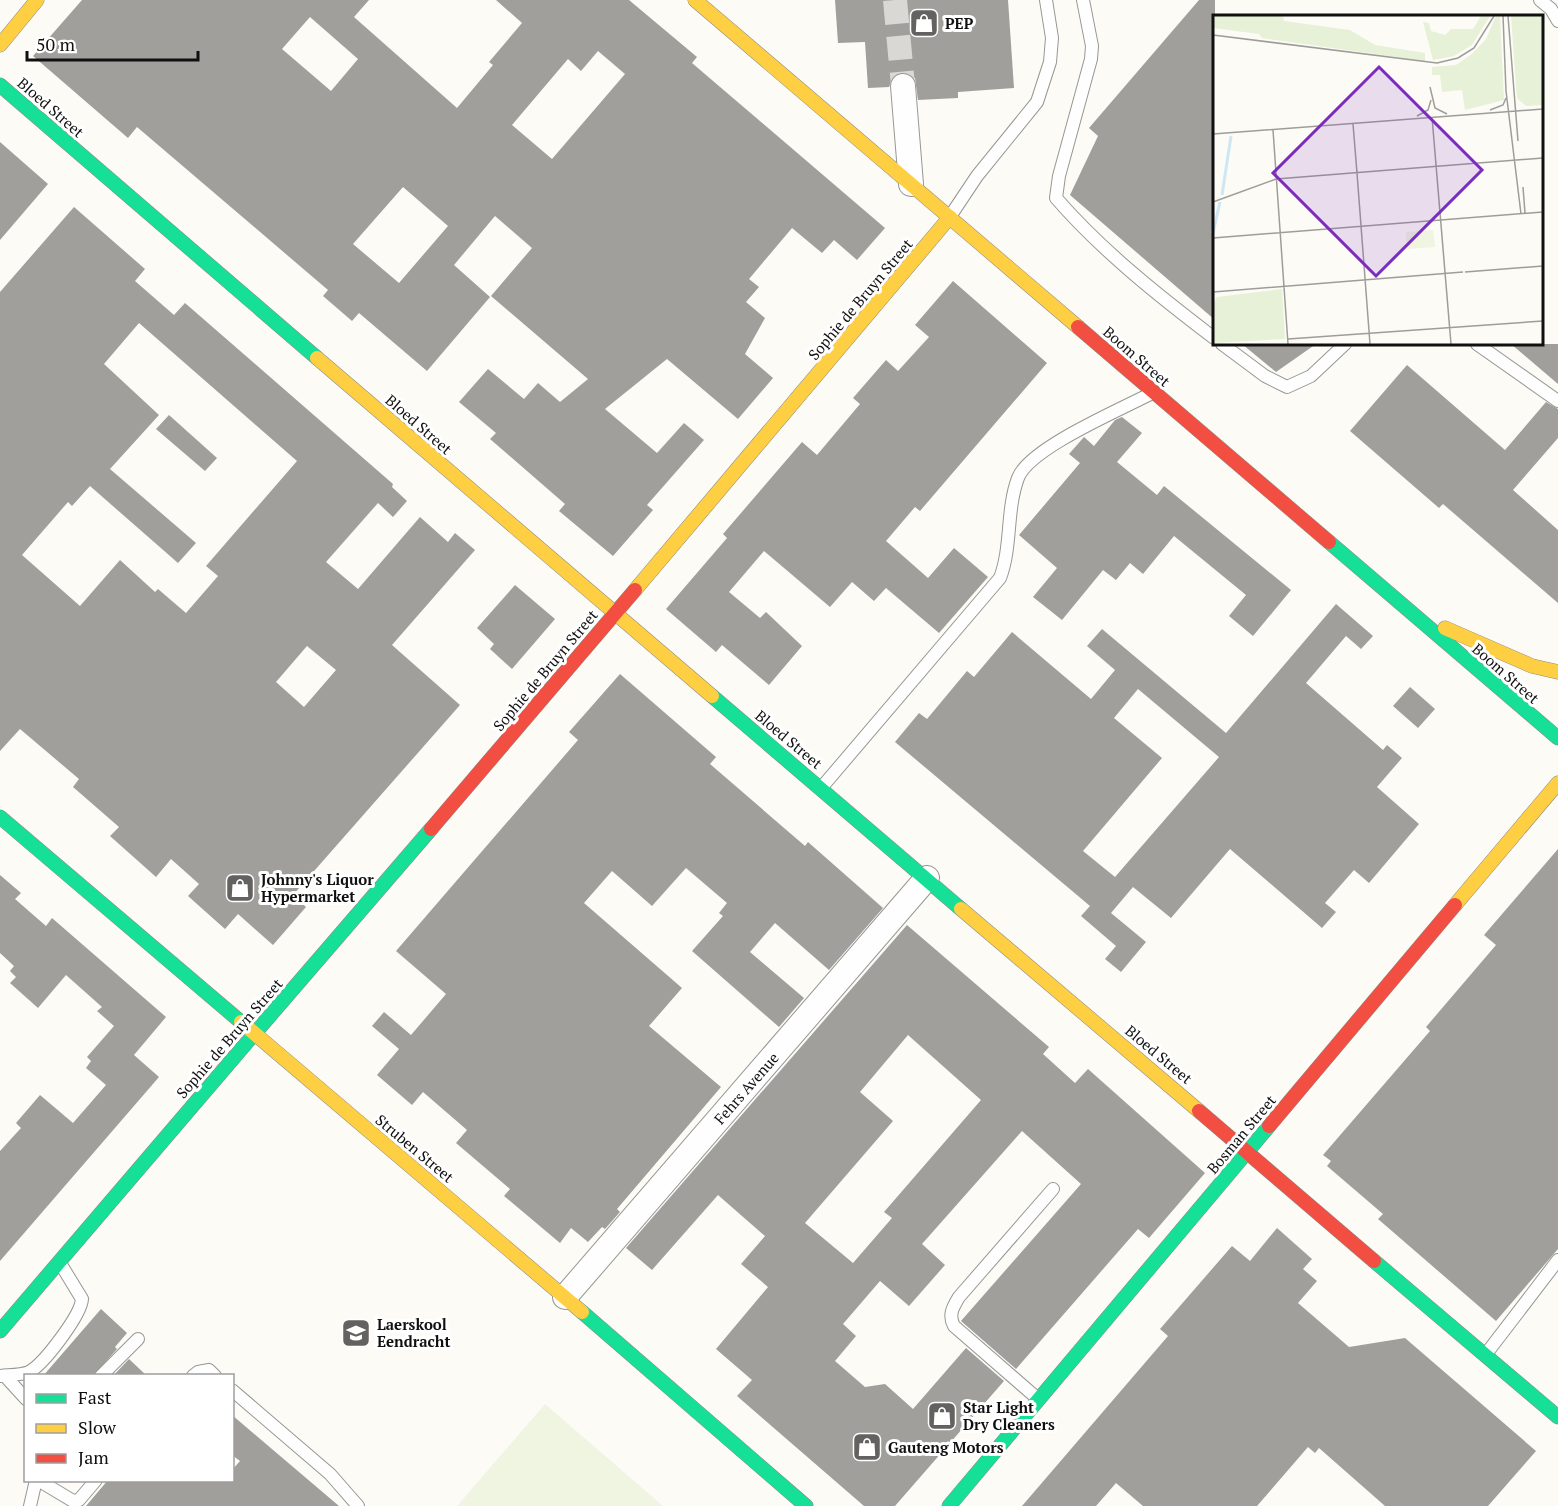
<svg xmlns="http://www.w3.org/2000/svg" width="1558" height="1506" font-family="'PT Serif',serif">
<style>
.pitch{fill:#eff5e1}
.building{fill:#a09f9b;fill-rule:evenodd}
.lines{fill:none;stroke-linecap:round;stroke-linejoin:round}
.street-tunnel{stroke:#d9d8d4;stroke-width:24;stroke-dasharray:24 12;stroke-linecap:butt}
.lane-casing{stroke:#969694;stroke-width:14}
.street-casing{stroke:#969694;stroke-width:26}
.fast-casing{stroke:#8d8c8a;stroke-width:15}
.slow-casing{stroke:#8d8c8a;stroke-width:15}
.jam-casing{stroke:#8d8c8a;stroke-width:15}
.lane{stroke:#fffefe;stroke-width:12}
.street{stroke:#fffefe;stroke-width:24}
.fast{stroke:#16e098;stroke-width:14}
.slow{stroke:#ffcf43;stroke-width:14}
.jam{stroke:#f24e42;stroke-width:14}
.labels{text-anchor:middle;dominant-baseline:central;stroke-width:6;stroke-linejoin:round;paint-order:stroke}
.poi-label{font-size:15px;font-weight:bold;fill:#101010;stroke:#fff;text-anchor:start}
.street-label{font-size:15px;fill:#101010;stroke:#fff}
.inset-river{fill:none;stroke:#cee7f5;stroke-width:3}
.inset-road{fill:none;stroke:#9e9d9a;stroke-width:1.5}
.view{fill:#7b2cbf;fill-opacity:0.15;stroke:#7b2cbf;stroke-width:3}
.inset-edge{fill:none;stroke:#101010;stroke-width:3}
</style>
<rect width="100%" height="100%" fill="#fcfbf6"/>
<path class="pitch" d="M545,1404L663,1506H457Z"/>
<path class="building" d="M82,0H369L354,17L457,108L493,65L489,62L522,23L496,0H629L697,57L692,63L885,228L857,260L834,240L822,253L792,228L749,279L759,287L746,302L765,318L745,354L773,378L738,419L667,359L605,409L657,453L684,423L704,440L647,505L653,510L613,556L559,511L565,504L490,439L496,433L459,402L488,369L524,399L538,383L560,402L588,379L491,296L532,248L495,216L454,265L490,297L427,371L359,313L352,321L323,296L328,290L137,127L128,138L33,56ZM310,17L358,59L331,91L282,49ZM598,51L625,74L552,159L512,125L568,59L581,71ZM403,187L448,226L399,283L353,244Z
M835,0H1008L1014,88L958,92V98L918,100L915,78L902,72L894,75L889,87L868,88L865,42L838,43Z
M1199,0H1215V320L1070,195L1098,136L1089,128Z
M0,142L48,184L0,240Z
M74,207L145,269L135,281L174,315L185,303L393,484L392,487L407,501L393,517L378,503L326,562L358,589L420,517L448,542L455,533L475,550L392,645L460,705L293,895L306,907L273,945L238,914L225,929L188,896L199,884L171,859L156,877L110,836L119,827L73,787L79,779L20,729L0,751V292ZM139,323L297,461L206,566L218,576L186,613L158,589L155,592L120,560L80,606L22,555L68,502L72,506L90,486L178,563L196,543L110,469L159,415L104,364ZM307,646L336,670L304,707L276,682Z
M953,281L1047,363L920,511L915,507L886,541L928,578L954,548L988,577L939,633L886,588L874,601L852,582L830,607L764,551L729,592L760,618L766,612L802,646L769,685L722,645L716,652L666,609L727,538L723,534L802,442L817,455L860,404L853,398L886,360L898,371L929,337L915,325Z
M1242,344H1316L1276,372Z
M1511,344H1558V384Z
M1407,365L1505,450L1546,402L1558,409V438L1513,490L1558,530V603L1443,504L1439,508L1350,431Z
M169,415L217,458L205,471L156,429Z
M1122,417L1142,433L1117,462L1157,495L1164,486L1291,590L1253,636L1229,616L1246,595L1174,536L1143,574L1130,563L1116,580L1103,570L1062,620L1033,597L1057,568L1019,535L1080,463L1069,454L1084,437L1094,446L1115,420Z
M515,585L555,619L512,669L490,649L494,644L477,628Z
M1336,604L1373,636L1361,649L1346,636L1306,683L1383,750L1387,745L1402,758L1377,787L1419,824L1369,883L1354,870L1325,903L1336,912L1322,928L1230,849L1171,918L1133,887L1111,913L1146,942L1121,972L1105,959L1116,946L1081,916L1090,906L895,742L919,713L927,719L967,671L974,677L1012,632L1091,699L1115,670L1087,646L1102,629L1226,733ZM1138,689L1219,757L1115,877L1083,851L1162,758L1114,718Z
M620,674L716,757L710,764L805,846L808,842L883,908L829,970L775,923L750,952L804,998L779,1027L692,951L723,916L719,913L727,903L686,868L652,906L612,871L584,903L682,988L649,1026L721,1087L617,1209L620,1212L605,1229L602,1227L588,1242L571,1228L560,1243L504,1196L510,1189L456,1143L467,1130L423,1092L412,1105L377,1075L399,1049L372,1026L384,1012L411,1035L446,994L396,951L578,740L569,732Z
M1410,687L1435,709L1418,728L1393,706Z
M1558,849V1249L1496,1321L1378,1219L1383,1214L1327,1166L1331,1161L1323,1155L1430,1031L1426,1027L1496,945L1484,935Z
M0,875L21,893L15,899L46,926L52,918L166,1017L134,1055L159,1077L0,1261V1151L21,1128L16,1123L40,1095L73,1123L106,1085L86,1068L91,1061L87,1057L114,1026L97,1011L102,1007L66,975L38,1008L10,983L16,977L10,971L14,966L0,953Z
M907,925L1049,1047L1043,1054L1075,1083L1088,1069L1205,1173L1149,1238L1138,1229L1016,1369L961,1321L1081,1184L1022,1131L922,1244L945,1265L909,1306L880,1281L843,1324L856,1336L835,1361L865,1387L885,1384L913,1409L966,1348L1004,1381L895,1506H864L737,1396L752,1380L716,1349L768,1287L741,1264L765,1236L718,1195L652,1270L626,1248ZM908,1035L981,1100L884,1212L892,1218L853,1263L805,1223L893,1121L860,1092Z
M1277,1228L1312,1259L1303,1269L1317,1281L1298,1303L1349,1347L1405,1338L1536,1451L1488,1506H1385L1319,1448L1315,1453L1308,1447L1257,1506H1143L1116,1483L1096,1506H1022L1168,1336L1160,1329L1232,1246L1250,1261Z
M101,1309L127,1333L115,1347L117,1349L93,1376H43Z
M129,1359L147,1376H113Z
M232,1415L339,1506H86L108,1480H232V1470L240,1461L232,1455Z"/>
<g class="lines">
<path class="street-tunnel" d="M895,0L903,86"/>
<g class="lane-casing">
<path id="lane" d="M1083,0L1092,46L1091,59L1059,176L1056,198C1102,251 1159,296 1214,338
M1540,0L1551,9L1558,21
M951,215L977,176L1037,102L1050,62L1052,38L1046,0
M1222,344L1265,376L1287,387L1311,376L1345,344
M1477,344L1558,401
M822,787L1000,578C1012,547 1006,510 1018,478C1029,448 1122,409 1152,393
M1486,1354L1558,1260
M0,1376C9,1375 21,1375 29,1372C44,1364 81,1315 82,1299L60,1263
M5,1376L26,1399
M101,1376L138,1339
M193,1376L198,1372L209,1370L215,1376
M232,1390L330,1474L358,1506
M1038,1399L954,1326C948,1315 953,1307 959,1297L1053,1189
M38,1480L73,1501L79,1500L96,1480
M30,1506L36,1480"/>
</g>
<g class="street-casing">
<path id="street" d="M903,86L911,184
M565,1297L927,878"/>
</g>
<g class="fast-casing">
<path id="fast" d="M0,85L317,358
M1329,542L1558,738
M712,696L961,909
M0,817L241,1022
M255,1033L431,829
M1374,1261L1558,1417
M582,1312L806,1506
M0,1331L255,1033
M949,1506L1269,1126"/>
</g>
<g class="slow-casing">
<path id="slow" d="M695,0L1078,327
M0,45L37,0
M317,358L712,696
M635,590L950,217
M1445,628L1532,666L1558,672
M1455,905L1558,783
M961,909L1199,1111
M241,1022L582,1312"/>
</g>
<g class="jam-casing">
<path id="jam" d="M1078,327L1329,542
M431,829L635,590
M1199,1111L1374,1261
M1269,1126L1455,905"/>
</g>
<use href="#lane" class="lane"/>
<use href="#street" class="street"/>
<use href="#fast" class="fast"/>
<use href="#slow" class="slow"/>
<use href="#jam" class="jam"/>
</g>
<defs>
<g id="shop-square" transform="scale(1.5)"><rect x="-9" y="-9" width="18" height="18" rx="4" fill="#636260" stroke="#fff"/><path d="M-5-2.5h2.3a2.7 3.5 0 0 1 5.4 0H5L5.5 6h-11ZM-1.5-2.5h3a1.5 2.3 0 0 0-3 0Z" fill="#fff"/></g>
<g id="school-square" transform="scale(1.5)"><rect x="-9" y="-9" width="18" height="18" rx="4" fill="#636260" stroke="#fff"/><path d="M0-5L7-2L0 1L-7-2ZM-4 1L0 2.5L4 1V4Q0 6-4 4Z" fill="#fff"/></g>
</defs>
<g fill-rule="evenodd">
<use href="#shop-square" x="924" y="23"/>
<use href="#shop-square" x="240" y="888"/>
<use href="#school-square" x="356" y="1333"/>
<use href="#shop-square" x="942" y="1416"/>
<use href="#shop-square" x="867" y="1447"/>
</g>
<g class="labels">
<g class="poi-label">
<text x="945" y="23">PEP</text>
<text x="261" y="879">Johnny's Liquor<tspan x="261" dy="17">Hypermarket</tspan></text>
<text x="377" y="1324">Laerskool<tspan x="377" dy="17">Eendracht</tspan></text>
<text x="963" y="1407">Star Light<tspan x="963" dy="17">Dry Cleaners</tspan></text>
<text x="888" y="1447">Gauteng Motors</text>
</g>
<g class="street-label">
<text transform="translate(51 107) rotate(41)">Bloed Street</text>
<text transform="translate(860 299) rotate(-50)">Sophie de Bruyn Street</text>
<text transform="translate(1137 356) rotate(41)">Boom Street</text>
<text transform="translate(419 424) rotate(41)">Bloed Street</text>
<text transform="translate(545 670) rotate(-50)">Sophie de Bruyn Street</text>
<text transform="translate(1506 673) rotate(41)">Boom Street</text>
<text transform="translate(789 739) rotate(40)">Bloed Street</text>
<text transform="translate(229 1038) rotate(-49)">Sophie de Bruyn Street</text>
<text transform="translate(1159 1054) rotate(40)">Bloed Street</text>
<text transform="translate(746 1088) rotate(-49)">Fehrs Avenue</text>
<text transform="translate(1241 1134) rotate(-50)">Bosman Street</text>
<text transform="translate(415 1148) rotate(40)">Struben Street</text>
</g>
</g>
<g transform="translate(1213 15)">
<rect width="330" height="330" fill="#fcfbf6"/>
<path d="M0,1H70L71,6L137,15L162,30L212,38V46L49,23L46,19L0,13ZM268,1H277L259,30L241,41L220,45L210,7L216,8L218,16L232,20L238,14H260ZM283,1H287L291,85L252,95L249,75L229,77L227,60H219V52L243,50L259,39L273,24ZM298,1H330V90L313,91L304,83ZM69,274L72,324L0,328V288L4,282Z" fill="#e6f1d7"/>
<path d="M220,215L222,232L194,234L193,217Z" fill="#eff5e1"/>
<path class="inset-river" d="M9,180L18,121M0,218L7,187"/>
<path class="inset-road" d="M290,1L293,76L308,199M295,1L305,126M0,20L224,48L245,43L261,33L281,1M217,72L222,93L234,99M277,95L290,90L293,83M204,101L215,95L218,85M219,102L238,329M140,109L144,158M60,115L75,329M0,119L330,94M144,158L157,329M310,172L312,198M0,187L63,164L330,143M0,223L330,197M252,257L330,251M0,277L250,257M75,324L330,306"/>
<path class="view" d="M166,52L269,155L163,261L60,158Z"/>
<rect width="330" height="330" class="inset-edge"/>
</g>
<rect x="24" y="1374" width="210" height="108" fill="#ffffff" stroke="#9f9f9f" stroke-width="1.5"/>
<rect x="36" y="1394" width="30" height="9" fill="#16e098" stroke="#9f9f9f" stroke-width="1.5"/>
<text x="78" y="1404" font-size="18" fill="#101010">Fast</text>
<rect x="36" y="1424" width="30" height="9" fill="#ffcf43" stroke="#9f9f9f" stroke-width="1.5"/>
<text x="78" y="1434" font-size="18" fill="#101010">Slow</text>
<rect x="36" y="1454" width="30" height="9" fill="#f24e42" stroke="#9f9f9f" stroke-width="1.5"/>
<text x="78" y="1464" font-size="18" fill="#101010">Jam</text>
<path d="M27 51v9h171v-9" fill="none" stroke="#101010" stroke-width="3"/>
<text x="36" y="51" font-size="18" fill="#101010" stroke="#ffffff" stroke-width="4.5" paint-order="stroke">50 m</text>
</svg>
